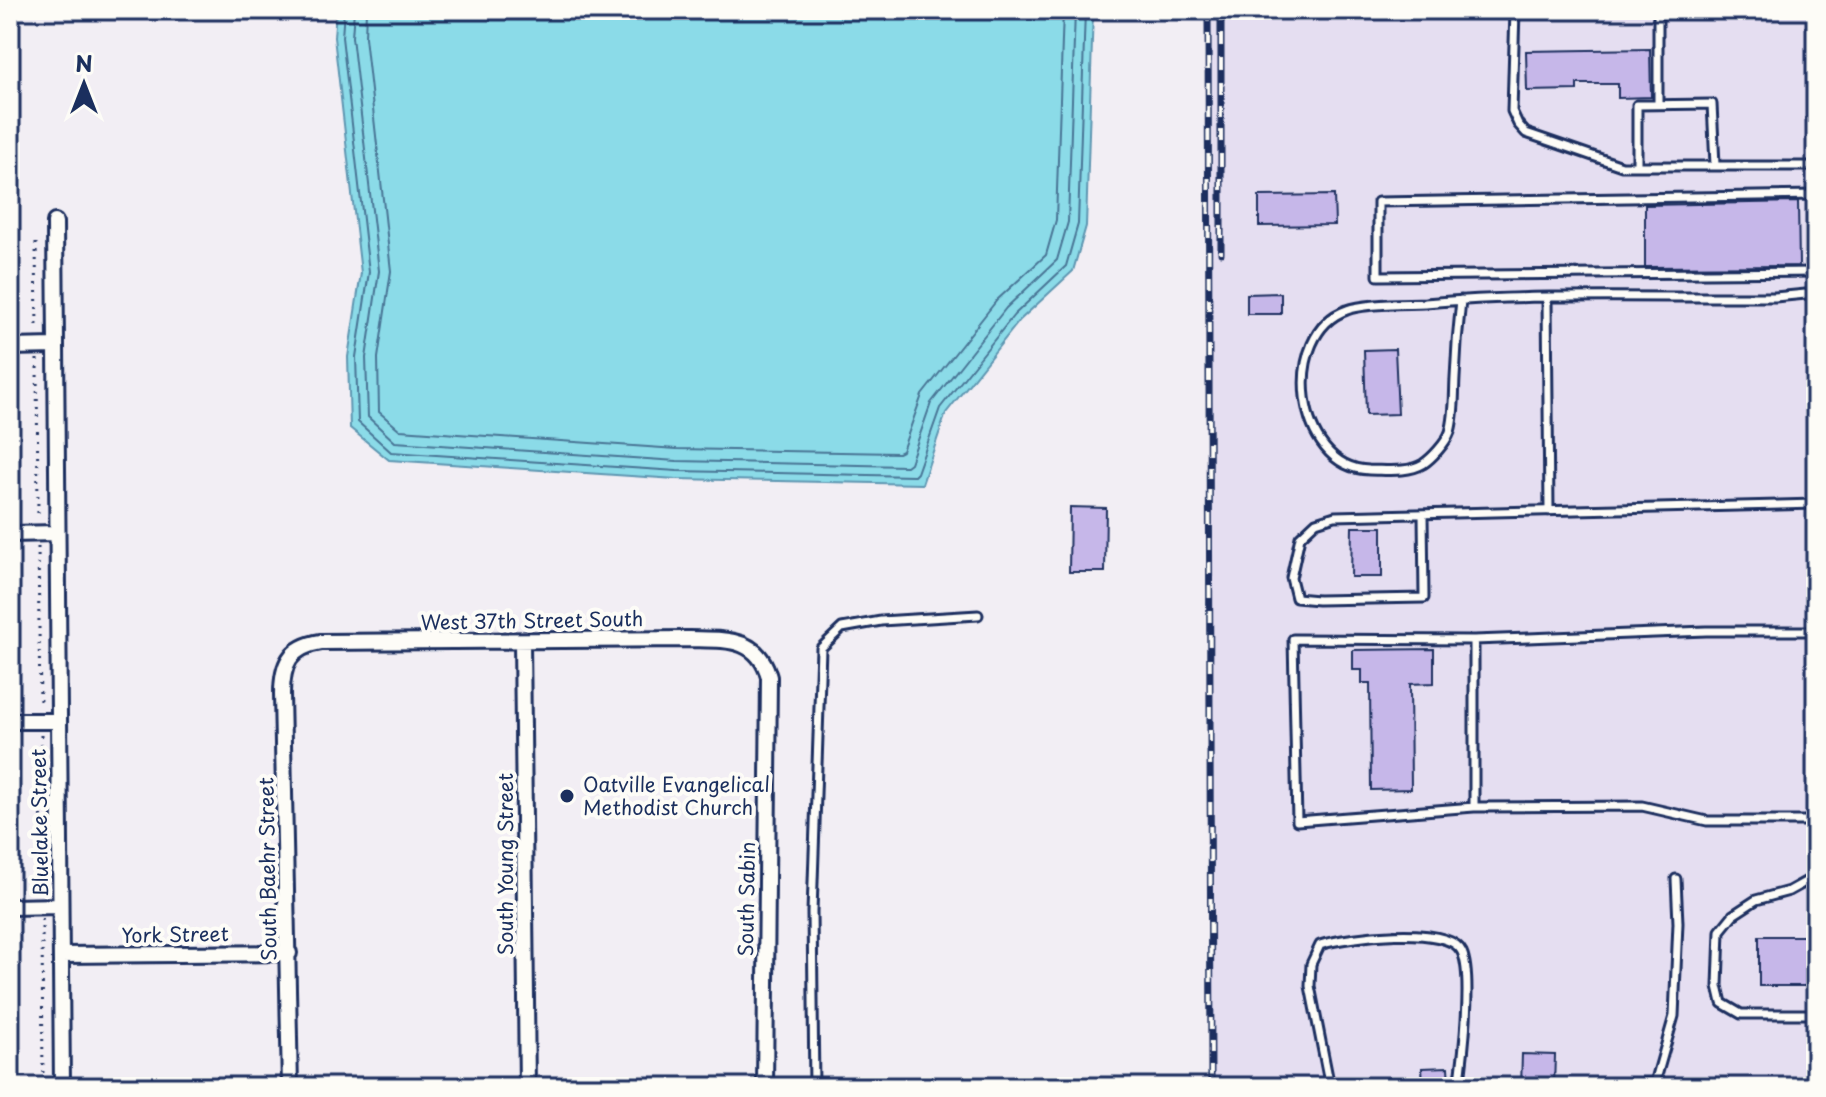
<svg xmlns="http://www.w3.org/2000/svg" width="1826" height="1097" font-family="'Playpen Sans',sans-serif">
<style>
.built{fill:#e5def1}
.water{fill:#8bdbe8;stroke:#5e96b1;stroke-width:2}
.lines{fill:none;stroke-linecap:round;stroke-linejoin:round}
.shore{stroke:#487495;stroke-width:2}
.building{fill:#c6b7e9;stroke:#1b2f5e;stroke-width:2}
.service-casing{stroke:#1b2f5e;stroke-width:13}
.minor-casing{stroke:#1b2f5e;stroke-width:20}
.path{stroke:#1b2f5e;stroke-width:3;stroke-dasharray:2 6;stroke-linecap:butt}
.service{stroke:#fdfcf7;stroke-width:7}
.minor{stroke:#fdfcf7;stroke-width:14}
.rail-casing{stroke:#1b2f5e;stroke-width:7}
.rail{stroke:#fdfcf7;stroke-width:4;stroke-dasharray:12;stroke-linecap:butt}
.poi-dot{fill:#1b2f5e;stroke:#fdfcf7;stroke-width:3}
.labels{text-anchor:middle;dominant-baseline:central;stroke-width:8;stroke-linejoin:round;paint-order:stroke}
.street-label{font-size:20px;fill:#1b2f5e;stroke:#fdfcf7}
.poi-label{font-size:20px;fill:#1b2f5e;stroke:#fdfcf7;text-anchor:start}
</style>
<rect width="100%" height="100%" fill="#f2eef4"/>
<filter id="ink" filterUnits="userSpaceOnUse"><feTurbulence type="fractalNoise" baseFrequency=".0125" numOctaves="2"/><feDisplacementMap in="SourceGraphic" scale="16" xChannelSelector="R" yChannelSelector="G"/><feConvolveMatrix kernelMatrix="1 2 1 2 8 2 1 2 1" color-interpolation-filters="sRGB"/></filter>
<g filter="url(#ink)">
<path class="built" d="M1207,10H1816V1087H1211Z"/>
<path class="water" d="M336,10H1093L1086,226L1073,271L1020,320L946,413L922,484L676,479L389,460L350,428L348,357L361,273L334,37Z"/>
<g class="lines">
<path class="shore" d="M344,10L342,37L369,272L356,357L358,422L391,452L677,471L914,476L917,473L940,408L1014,315L1066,266L1078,224L1085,10
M354,10L352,37L379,271L366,358L368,417L395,442L677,461L906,466L910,463L931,403L1006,308L1057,260L1068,222L1075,10
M366,10L365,37L391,271L378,358L379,412L400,430L677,449L898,453L902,451L922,395L997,300L1046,255L1056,220L1063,10"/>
</g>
<path class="building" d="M1650,49L1651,97L1618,98V84H1577V90L1527,91L1526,51Z
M1334,195L1335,225L1259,226V196Z
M1798,202L1799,266L1645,267V205Z
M1281,293V314H1247V294Z
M1395,349L1398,414L1366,415L1364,350Z
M1070,507L1106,508L1105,572H1069Z
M1352,527H1382V577H1351Z
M1434,649V683L1410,684L1411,789L1371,790L1370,683H1362V670H1353V650Z
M1759,936H1816V986H1759Z
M1522,1054L1555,1055L1554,1087H1521Z
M1448,1067L1449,1084H1423L1422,1068Z"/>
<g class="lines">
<g class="service-casing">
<path id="service" d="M1515,10L1512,111L1518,124L1526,133L1622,166H1816
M1658,104V10
M1637,166V105L1712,104L1715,165
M1816,195L1378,202V276L1816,272
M1547,299L1549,511
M1461,300C1458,326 1456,352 1455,378C1454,396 1455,415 1450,432C1446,443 1432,458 1423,464C1408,473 1386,470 1369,470C1295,468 1280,333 1347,310C1364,303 1405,304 1425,303C1541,293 1659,298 1775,297L1816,293
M1423,514L1424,598L1318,600L1296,598L1291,578L1300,537L1316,522L1335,516L1816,504
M1816,631H1706L1474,640L1293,639L1297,821L1474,807L1642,806L1707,821H1816
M1474,640V807
M1816,876L1789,891L1756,900L1733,915L1720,931L1718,986L1722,1003L1741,1014H1816
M814,1087L812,912L821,648L842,628L881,621L978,615
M1330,1087L1310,986L1311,964L1320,945C1345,937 1449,923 1462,952C1473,976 1463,1059 1459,1087
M1578,1087L1655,1083L1674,1016L1678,923L1676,879"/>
</g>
<g class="minor-casing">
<path id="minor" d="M55,222L62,1087
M10,347L55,346
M10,534L57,533
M522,641L527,1087
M10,721H58
M10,907L60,906
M61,955L289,953
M290,1087L282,694C282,665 289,647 321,642L689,639C724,640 758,636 769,677L765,1087"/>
</g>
<path class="path" d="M36,243L37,331
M37,359L38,519
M38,547L40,707
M41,735L42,891
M42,919L43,1087"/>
<use href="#service" class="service"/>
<use href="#minor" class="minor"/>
<g class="rail-casing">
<path id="rail" d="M1208,10L1211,1087
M1221,10V253"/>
</g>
<use href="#rail" class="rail"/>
</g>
</g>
<circle class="poi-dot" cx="567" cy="796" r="8"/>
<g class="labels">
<g class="street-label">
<text transform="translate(532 620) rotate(-1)">West 37th Street South</text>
<text transform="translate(39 823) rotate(-91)">Bluelake Street</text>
<text transform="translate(505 864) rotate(-90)">South Young Street</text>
<text transform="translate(267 869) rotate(-91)">South Baehr Street</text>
<text transform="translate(746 899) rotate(-89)">South Sabin</text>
<text transform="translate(175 934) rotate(-1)">York Street</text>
</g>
<g class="poi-label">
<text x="583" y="784">Oatville Evangelical<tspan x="583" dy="23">Methodist Church</tspan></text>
</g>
</g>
<rect width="1826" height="1097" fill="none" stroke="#fdfcf7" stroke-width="40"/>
<rect x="20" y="20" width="1786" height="1057" fill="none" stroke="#1b2f5e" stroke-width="3" filter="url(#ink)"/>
<g transform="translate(84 84)" stroke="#fdfcf7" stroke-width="6" paint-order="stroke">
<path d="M0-6L14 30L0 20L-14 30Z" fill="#1b2f5e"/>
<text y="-12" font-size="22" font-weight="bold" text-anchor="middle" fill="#1b2f5e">N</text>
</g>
</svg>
